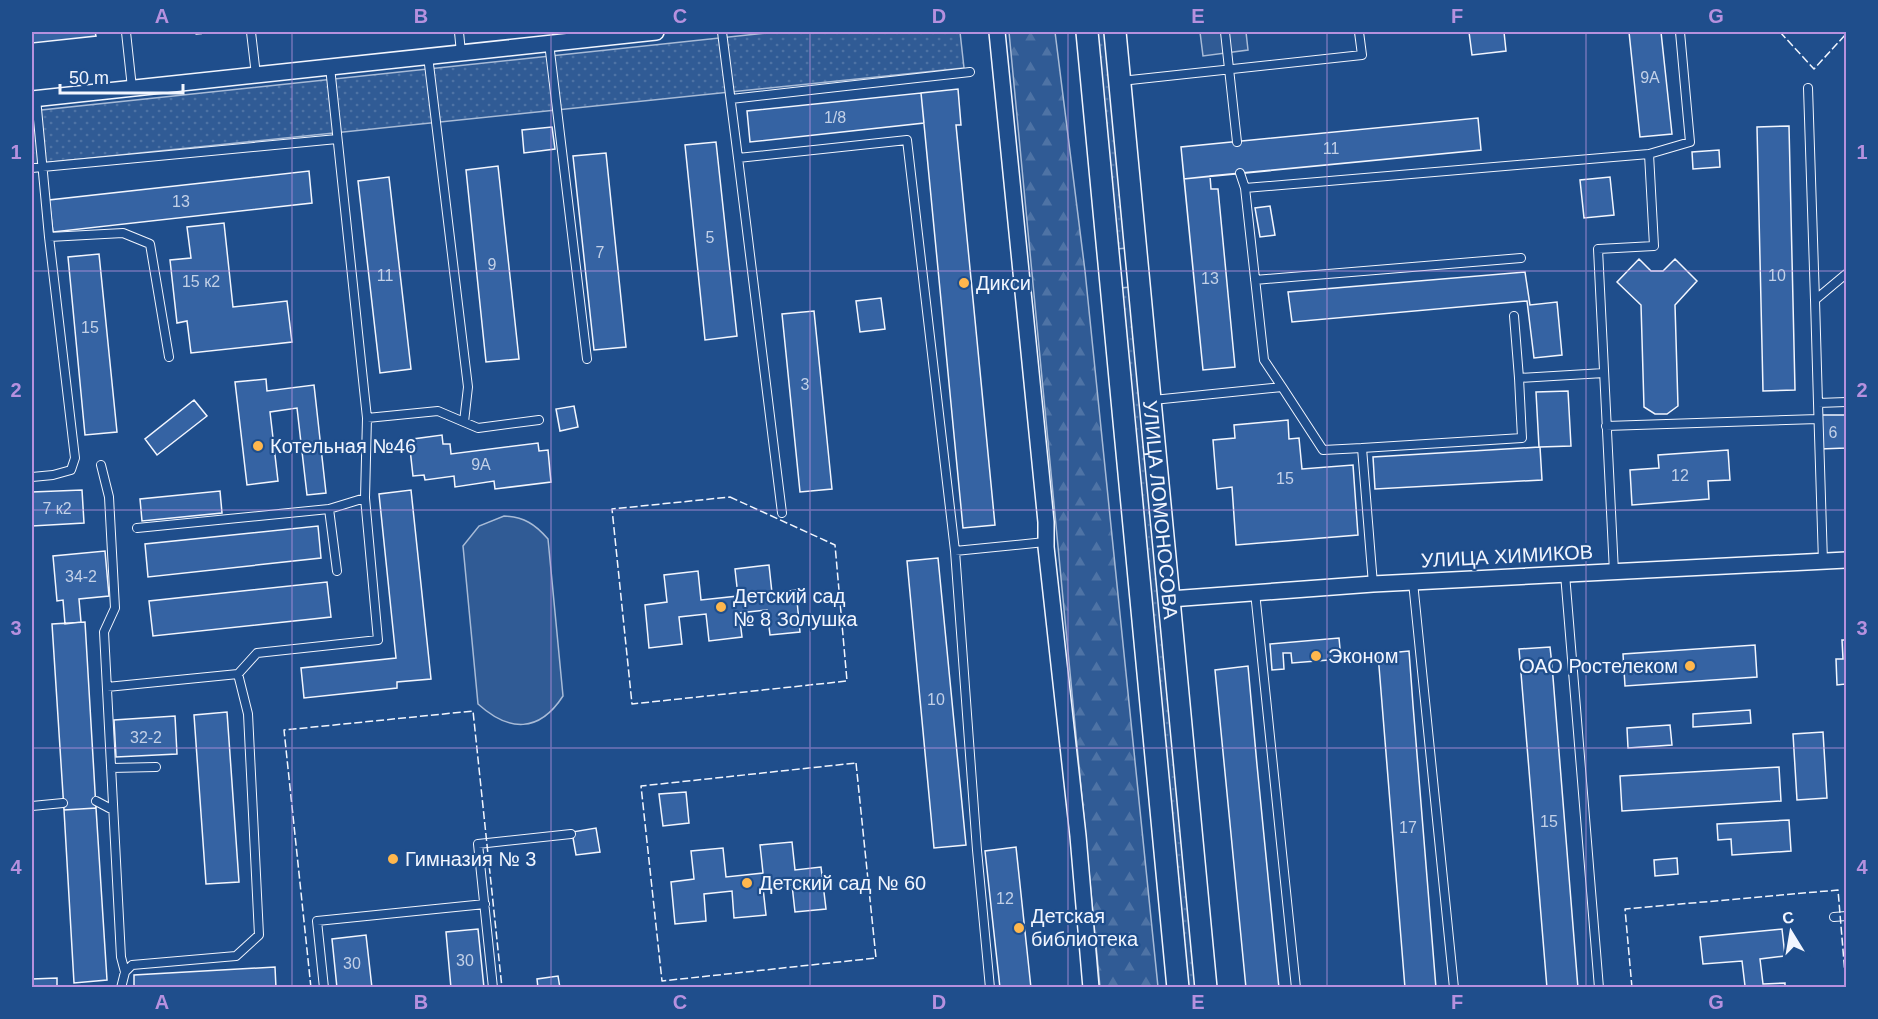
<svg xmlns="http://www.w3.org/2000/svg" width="1878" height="1019" font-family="Helvetica,sans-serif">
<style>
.grass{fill:url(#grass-dots);stroke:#a8bbd7;stroke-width:1.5}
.forest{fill:url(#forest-firs);stroke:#a8bbd7;stroke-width:1.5}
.pitch{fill:#305b95;stroke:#a8bbd7;stroke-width:1.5}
.building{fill:#3563a3;stroke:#f2f6ff;stroke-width:1.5}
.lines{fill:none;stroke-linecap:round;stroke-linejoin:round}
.service-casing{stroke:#f2f6ff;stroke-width:10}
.minor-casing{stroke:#f2f6ff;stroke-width:18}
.secondary-casing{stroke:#f2f6ff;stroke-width:24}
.service{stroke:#1f4e8c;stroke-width:8}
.minor{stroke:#1f4e8c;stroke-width:15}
.secondary{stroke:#1f4e8c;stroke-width:21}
.fence{stroke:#f2f6ff;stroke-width:1.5;stroke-dasharray:8 3;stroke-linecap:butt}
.grid{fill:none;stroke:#b691df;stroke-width:1.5;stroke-opacity:0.55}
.poi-dot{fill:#ffb74d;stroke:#1f4e8c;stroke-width:2}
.labels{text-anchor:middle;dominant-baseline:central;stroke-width:4.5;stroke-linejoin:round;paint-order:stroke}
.number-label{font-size:16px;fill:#c3d1e8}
.poi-label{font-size:20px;fill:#f2f6ff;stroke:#1f4e8c;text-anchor:start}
.street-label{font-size:20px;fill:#f2f6ff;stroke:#1f4e8c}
.neatline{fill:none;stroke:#b691df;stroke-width:2}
.grid-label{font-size:20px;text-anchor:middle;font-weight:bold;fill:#b691df}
</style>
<defs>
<pattern id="grass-dots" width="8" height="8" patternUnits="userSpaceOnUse" patternTransform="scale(1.5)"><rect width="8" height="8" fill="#305b95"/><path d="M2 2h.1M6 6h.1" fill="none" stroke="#4e73a5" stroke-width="1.8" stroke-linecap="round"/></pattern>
<pattern id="forest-firs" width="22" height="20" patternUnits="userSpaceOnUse" patternTransform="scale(1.5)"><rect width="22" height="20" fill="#305b95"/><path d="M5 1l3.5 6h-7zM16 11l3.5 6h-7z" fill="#4e73a5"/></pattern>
</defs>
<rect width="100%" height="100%" fill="#1f4e8c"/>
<path class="grass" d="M776,32H960L964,68L32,164V111Z
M1097,32H1106L1127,248L1117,249Z
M1130,287L1197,987H1187L1121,288Z"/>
<path class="forest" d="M1009,32H1055L1085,271L1158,987H1100Z"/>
<path class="pitch" d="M1200,32H1246L1248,50L1203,56Z
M504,516C524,517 535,524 548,539L563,696C539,733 509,732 478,704L463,546L479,526Z"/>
<path class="building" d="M32,32H95L96,36L32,43Z
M1469,32H1504L1506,51L1472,55Z
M1629,32H1661L1672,134L1640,137Z
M958,89L961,125H956L995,525L963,528L921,93Z
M921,93L924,123L750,142L747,111Z
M1478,118L1481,150L1210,176L1211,189H1218L1235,367L1203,370L1181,147Z
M1478,118L1481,150L1184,179L1181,147Z
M1789,126L1795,390L1763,391L1757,127Z
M552,127L555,149L524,153L522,130Z
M716,142L737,336L705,340L685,145Z
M1719,150L1720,167L1693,169L1692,152Z
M606,153L626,347L594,350L573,156Z
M498,166L519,359L486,362L466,170Z
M309,171L312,203L53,232L49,200Z
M1210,176L1211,189H1218L1235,367L1203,370L1184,179Z
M389,177L411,369L380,373L358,181Z
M1610,177L1614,215L1584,218L1580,180Z
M1270,206L1275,235L1260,237L1255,208Z
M224,223L233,307L287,301L292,342L191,353L187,321L177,323L170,260L191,258L187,227Z
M99,254L117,432L85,435L68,257Z
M1639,259L1651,271H1663L1675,259L1697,281L1675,305L1678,406L1667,414H1655L1644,407L1641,305L1617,282Z
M1525,272L1530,305L1557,302L1562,355L1534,358L1527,301L1292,322L1288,292Z
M881,298L885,329L860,332L856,301Z
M814,311L832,489L800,492L782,314Z
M266,379L267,391L314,385L326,493L307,495L297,408L270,412L278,481L247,485L235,382Z
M1568,391L1571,446L1540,447L1542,480L1375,489L1373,457L1539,447L1536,392Z
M194,400L207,416L157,455L145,439Z
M574,406L578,427L560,431L556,409Z
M1820,415H1846V448L1820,449Z
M1288,420L1289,439L1299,438L1302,469L1353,465L1358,535L1236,545L1232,487L1217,489L1213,440L1235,438L1234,425Z
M442,435L443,444H450L451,454L538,443L539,451L548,450L551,482L495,489L494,481L455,487L454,476L425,480L424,475L413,476L410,449L414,448L413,439Z
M1728,450L1730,480L1708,481L1709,499L1632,505L1630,470L1659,468L1658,455Z
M82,490L84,523L32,526V492Z
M411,490L431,679L397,682V688L304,698L301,668L396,658L379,494Z
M220,491L222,513L142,521L140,499Z
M318,526L321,558L148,577L145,544Z
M105,551L109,596L79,599L81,622L65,624L63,600L57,601L53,556Z
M938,558L966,845L934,848L907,561Z
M769,565L772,593L796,590L800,632L770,635L767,610L739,613L742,637L709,641L706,614L679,617L682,644L649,648L645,605L667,602L664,575L698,571L701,600L738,596L735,569Z
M327,582L331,617L153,636L149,601Z
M85,622L96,808L64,810L52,624Z
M1339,638L1341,659L1292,663L1291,653H1283L1284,669L1272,670L1270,644Z
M1842,640H1846V710L1845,684L1837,685L1836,659H1843Z
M1755,645L1757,677L1625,686L1623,654Z
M1550,647L1552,665L1578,988H1547L1519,649Z
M1409,651L1413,705L1436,988H1405L1378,654Z
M1248,666L1257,765L1279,988H1246L1215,670Z
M1750,710L1751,723L1693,727V714Z
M227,712L239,882L206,884L194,715Z
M175,716L177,754L116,757L114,720Z
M1670,725L1672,745L1628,748L1627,728Z
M1823,732L1827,798L1797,800L1793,734Z
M1779,767L1781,801L1622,811L1620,776Z
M686,792L689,823L663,826L659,794Z
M96,808L107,980L74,983L64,810Z
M1789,820L1791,851L1732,855L1731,839L1718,840L1717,824Z
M596,828L600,852L576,855L572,832Z
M792,842L795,870L821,867L826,909L795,912L792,885L763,888L766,915L734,918L732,891L704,894L706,921L675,924L671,882L694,879L691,851L723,848L726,877L763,873L760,845Z
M1016,847L1031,988H1000L985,851Z
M1677,858L1678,874L1655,876L1654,860Z
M478,929L484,988H451L446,932Z
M1782,929L1785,956L1760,959L1763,984L1785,983V988H1734L1745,986L1742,961L1703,964L1700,937Z
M366,935L372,988H337L332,939Z
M275,967L276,988H134V975Z
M558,976L560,988H538L537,979Z
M57,978V988H32V979Z"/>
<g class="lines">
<g class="service-casing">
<path id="service" d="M126,32L132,88
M251,32L256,75
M459,32L461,53
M722,32L738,158L907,140L955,551L977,850L990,988
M1225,32L1237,142
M549,43L587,359
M428,56L468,387L464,422
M330,67L367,418L365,498L329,509L337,571
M1121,81L1362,55L1359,32
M1808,88L1815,300
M731,99L970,72
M738,158L782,513
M32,168L337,139
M1240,173L1245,188L1264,360L1282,387
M1245,188L1649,154L1690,142L1680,32
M49,237L123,233L150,244L169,357
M1846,274L1815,300L1818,403L1846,402
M1255,280L1521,258
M1514,316L1519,378
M1153,400L1282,387L1323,450L1362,448
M1818,403L1823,562
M367,418L438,411L478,428L539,420
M1606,426L1818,419
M101,465L109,497L115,608L104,632L121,957L125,972
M32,477L53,475L71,470L75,458L49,237L36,98
M137,528L329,509
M955,551L1045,542
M1614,572L1598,249L1654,246L1649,154
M1565,574L1599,988
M1413,582L1454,988
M1373,584L1362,448L1522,438L1519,378L1604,373
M1255,592L1296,988
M107,687L238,674L257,653L378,640L365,498
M111,768L156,767
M96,801L113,810
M32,806L63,803
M1834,917L1846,916
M121,988L125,972L132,965L236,956L259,935L248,714L238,674
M324,988L317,921L485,904
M493,988L478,844L571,834"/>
</g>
<g class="minor-casing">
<path id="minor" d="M997,32L1046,522V547L1078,836L1091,988
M32,99L656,32
M1170,599L1373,584L1846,560"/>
</g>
<g class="secondary-casing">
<g id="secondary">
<path d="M1087,32L1178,988"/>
<path id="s1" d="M1115,32L1206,988"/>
</g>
</g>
<use href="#service" class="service"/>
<use href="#minor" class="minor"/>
<use href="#secondary" class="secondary"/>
<path class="fence" d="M196,32V34L217,32
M1780,32L1814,69L1846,34
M730,497L835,545L847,681L632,704L612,509Z
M856,763L876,958L662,981L641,786Z
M311,988L284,730L473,711L502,988
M1632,988L1625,909L1838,890L1846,986"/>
</g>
<path class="grid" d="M292,32V988M551,32V988M810,32V988M1068,32V988M1327,32V988M1586,32V988M32,271H1846M32,510H1846M32,748H1846"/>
<g class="poi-dot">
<circle cx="964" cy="283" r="6"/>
<circle cx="258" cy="446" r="6"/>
<circle cx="721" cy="607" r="6"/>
<circle cx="1316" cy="656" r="6"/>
<circle cx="1690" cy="666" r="6"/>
<circle cx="393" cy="859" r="6"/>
<circle cx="747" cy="883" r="6"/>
<circle cx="1019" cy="928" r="6"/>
</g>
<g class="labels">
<g class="number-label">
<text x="1650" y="77">9А</text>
<text x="835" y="117">1/8</text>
<text x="1331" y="148">11</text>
<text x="181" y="201">13</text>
<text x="710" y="237">5</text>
<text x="600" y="252">7</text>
<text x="492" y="264">9</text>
<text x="385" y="275">11</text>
<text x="1777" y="275">10</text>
<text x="1210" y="278">13</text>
<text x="201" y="281">15 к2</text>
<text x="90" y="327">15</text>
<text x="805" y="384">3</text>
<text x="1833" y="432">6</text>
<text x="481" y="464">9А</text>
<text x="1680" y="475">12</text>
<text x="1285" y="478">15</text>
<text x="57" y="508">7 к2</text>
<text x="81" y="576">34-2</text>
<text x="936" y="699">10</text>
<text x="146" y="737">32-2</text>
<text x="1549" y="821">15</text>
<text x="1408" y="827">17</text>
<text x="1005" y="898">12</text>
<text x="465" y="960">30</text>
<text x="352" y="963">30</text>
</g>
<g class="poi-label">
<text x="976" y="283">Дикси</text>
<text x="270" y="446">Котельная №46</text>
<text x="733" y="596">Детский сад<tspan x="733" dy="23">№ 8 Золушка</tspan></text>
<text x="1328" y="656">Эконом</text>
<text x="1678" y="666" text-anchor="end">ОАО Ростелеком</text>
<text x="405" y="859">Гимназия № 3</text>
<text x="759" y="883">Детский сад № 60</text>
<text x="1031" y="916">Детская<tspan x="1031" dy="23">библиотека</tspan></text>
</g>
<g class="street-label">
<text stroke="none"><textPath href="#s1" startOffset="480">УЛИЦА ЛОМОНОСОВА</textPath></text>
<text transform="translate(1507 556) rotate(-3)">УЛИЦА ХИМИКОВ</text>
</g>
</g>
<rect width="1878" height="1019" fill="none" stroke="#1f4e8c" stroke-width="66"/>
<g transform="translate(1791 932) rotate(349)" stroke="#1f4e8c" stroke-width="4.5" paint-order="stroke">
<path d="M0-4.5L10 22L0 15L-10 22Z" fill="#f2f6ff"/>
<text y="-9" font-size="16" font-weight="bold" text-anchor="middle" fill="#f2f6ff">С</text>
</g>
<path d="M60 84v9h123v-9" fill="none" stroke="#f2f6ff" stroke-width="3"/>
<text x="69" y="84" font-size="18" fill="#f2f6ff" stroke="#1f4e8c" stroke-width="4.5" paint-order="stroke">50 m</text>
<rect x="33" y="33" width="1812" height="953" class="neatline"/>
<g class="grid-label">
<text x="162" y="23">A</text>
<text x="421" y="23">B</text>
<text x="680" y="23">C</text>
<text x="939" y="23">D</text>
<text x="1198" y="23">E</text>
<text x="1457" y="23">F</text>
<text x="1716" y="23">G</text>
<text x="16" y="159">1</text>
<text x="1862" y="159">1</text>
<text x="16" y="397">2</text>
<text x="1862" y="397">2</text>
<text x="16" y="635">3</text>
<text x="1862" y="635">3</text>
<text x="16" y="874">4</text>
<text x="1862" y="874">4</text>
<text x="162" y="1009">A</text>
<text x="421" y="1009">B</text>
<text x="680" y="1009">C</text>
<text x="939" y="1009">D</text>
<text x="1198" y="1009">E</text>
<text x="1457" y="1009">F</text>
<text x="1716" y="1009">G</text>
</g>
</svg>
